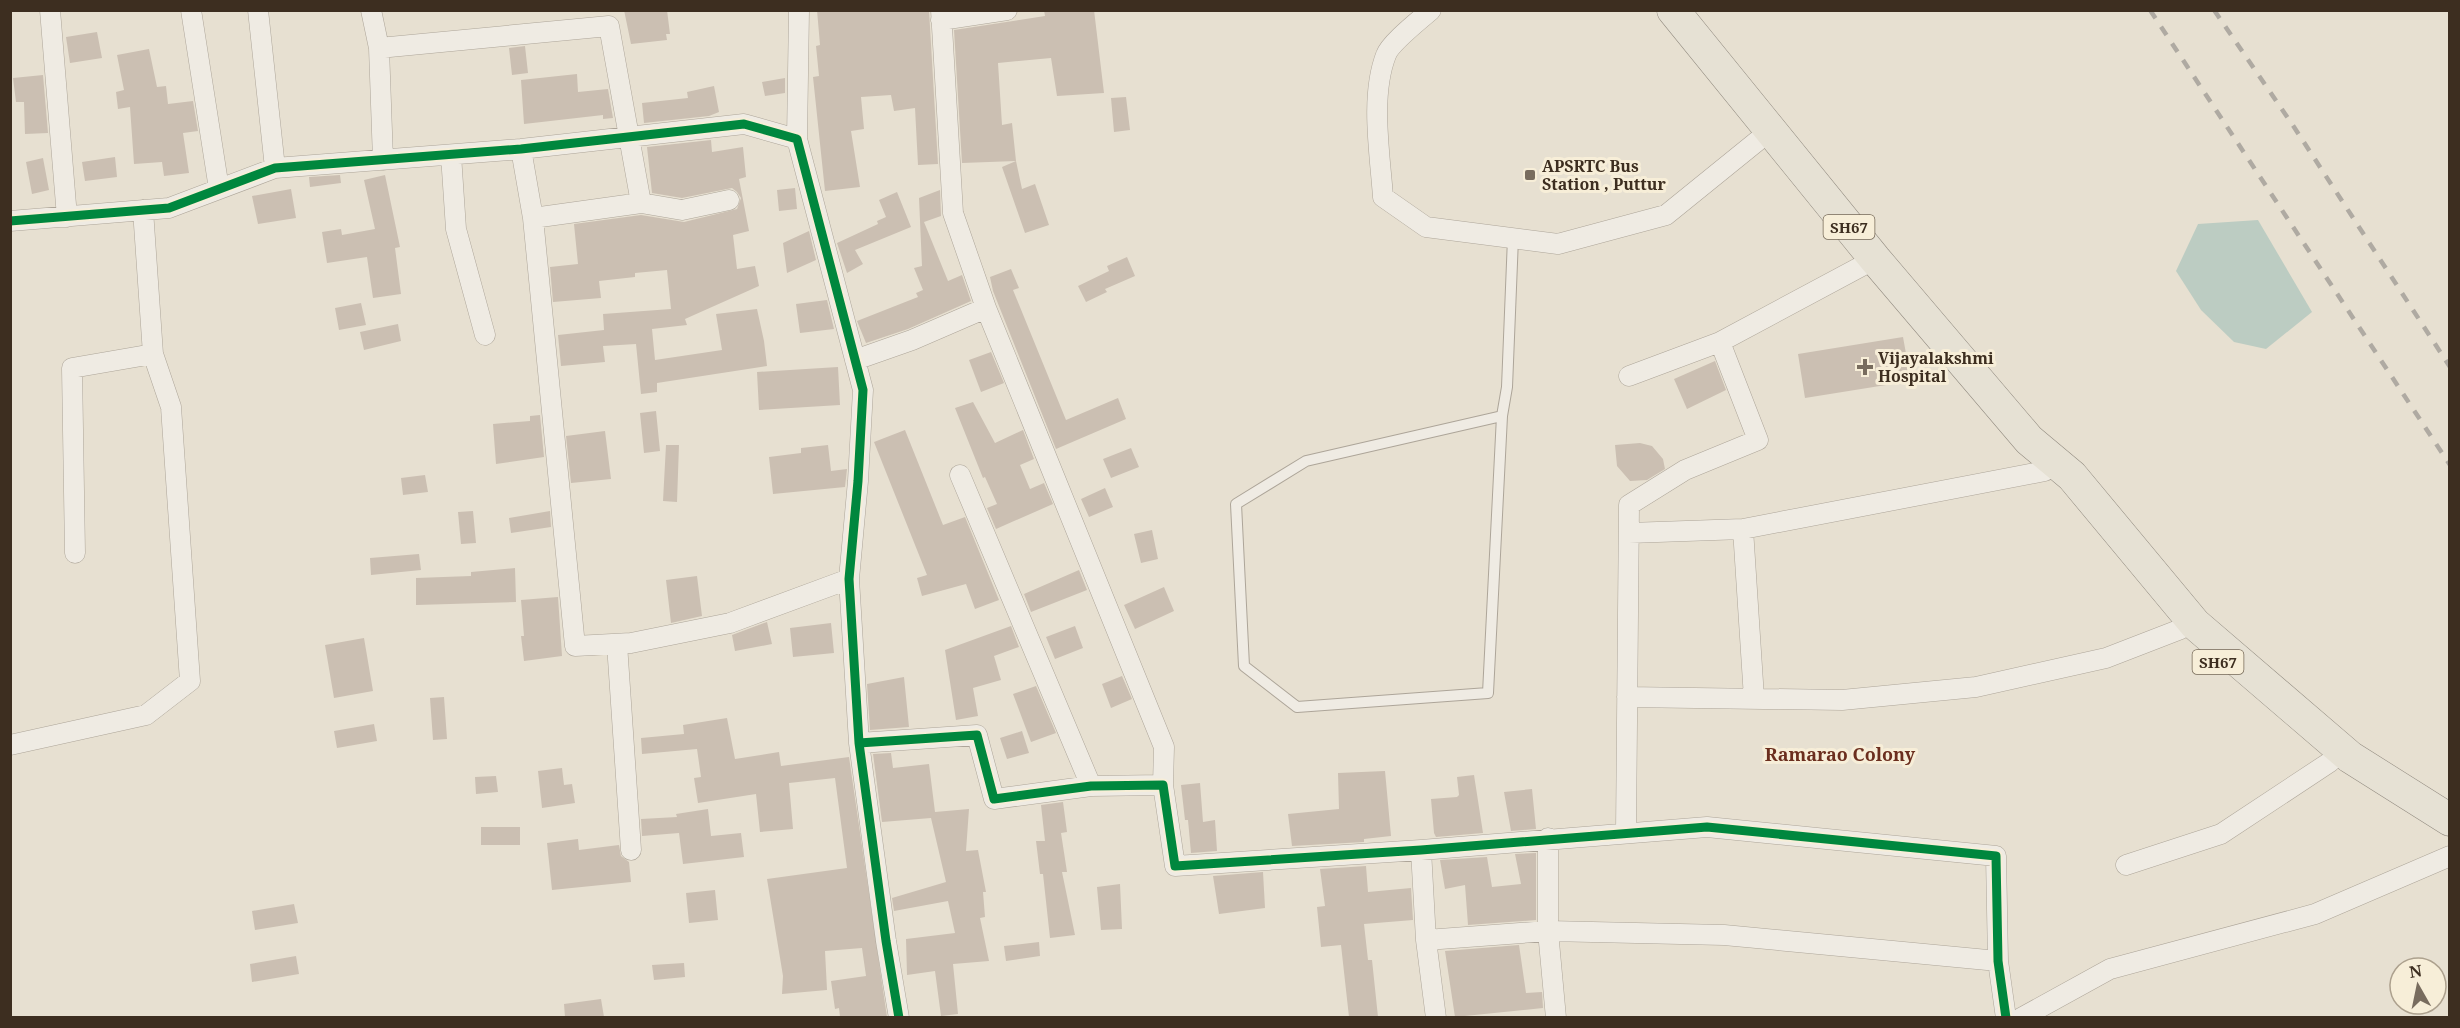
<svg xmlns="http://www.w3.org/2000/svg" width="2460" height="1028" font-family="'Noto Serif',serif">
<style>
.water{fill:#bcccc2}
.building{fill:#cbbfb2}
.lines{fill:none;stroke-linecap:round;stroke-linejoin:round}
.service-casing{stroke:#ada599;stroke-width:12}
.minor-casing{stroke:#ada599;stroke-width:21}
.primary-casing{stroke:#928b80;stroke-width:33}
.service{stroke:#efebe3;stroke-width:10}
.minor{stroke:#efebe3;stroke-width:20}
.primary{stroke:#e6e1d4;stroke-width:32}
.rail{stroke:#afaaa2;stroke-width:4.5;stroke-dasharray:10 10;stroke-linecap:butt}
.cycleway-casing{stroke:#f7eed8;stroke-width:13}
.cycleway{stroke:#00873e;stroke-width:9}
.poi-dot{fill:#786c5e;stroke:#f7eed8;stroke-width:2}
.labels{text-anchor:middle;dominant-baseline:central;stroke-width:6;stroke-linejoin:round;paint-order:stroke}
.shield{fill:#f7eed8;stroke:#756857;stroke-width:1.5}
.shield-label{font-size:15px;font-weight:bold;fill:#3d2e20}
.poi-label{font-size:16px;font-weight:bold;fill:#3d2e20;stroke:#f7eed8;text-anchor:start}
.neighbourhood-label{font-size:18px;font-weight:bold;fill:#6b2e1e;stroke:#f7eed8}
</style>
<rect width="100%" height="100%" fill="#e7e0d1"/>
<path class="water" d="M2258,220L2312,312L2266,349L2234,342L2201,310L2176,271L2198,224Z"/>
<path class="building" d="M624,10H667L670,34H666L667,40L631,44Z
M817,10H929L938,164L918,165L915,108L894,111L891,95L861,97L864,129L851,131L860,187L825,191L813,77L819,76L816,46L820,45Z
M1044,10H1094L1104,93L1057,96L1051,58L998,63L1002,125L1012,123L1016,161L962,163L954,30L1045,16Z
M97,32L102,58L70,63L66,37Z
M525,46L528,73L512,75L509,48Z
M149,49L157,87L166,86L168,104L193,101L198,131L183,133L189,173L164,176L162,162L134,164L130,107L118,109L116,92L124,90L117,55Z
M577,74L578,92L608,89L613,118L603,119V115L524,124L521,80Z
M43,75L48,133L25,134L24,102H16L13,78Z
M785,78V93L765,96L762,82Z
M714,86L719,112L709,116L644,123L642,103L688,98L687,92Z
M1126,97L1130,130L1114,132L1111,98Z
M711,140L712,152L743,147L746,177L739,179L749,231L733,235L737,269L755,266L759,286L685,319L687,325L652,329L655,360L722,350L716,314L757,309L764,341L767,366L657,383V392L641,394L636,344L603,346L605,362L561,366L558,335L604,330L603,314L671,309L667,270L635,273V277L599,281L601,298L553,302L550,267L578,264L574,224L641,215L684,222L737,209L741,198L737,192L732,188L682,198L652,193L647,147Z
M115,157L117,177L85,181L82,162Z
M43,158L49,190L32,194L26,162Z
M1016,161L1022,189L1035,184L1049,225L1025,233L1002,167Z
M340,175L341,183L310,187L309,177Z
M385,175L400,247L395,248L401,294L373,298L367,257L327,263L322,232L341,229L342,235L375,229L364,180Z
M795,188L797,209L779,211L777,190Z
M291,189L296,218L258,224L252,196Z
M940,190L941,216L924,222L948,281L962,275L971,301L908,329L866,343L857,321L918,297L916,293L923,290L914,268L922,266L919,198Z
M897,192L911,227L855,250L863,264L847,273L837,243L878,224L877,221L886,217L879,200Z
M809,231L816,260L787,273L783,243Z
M1127,257L1135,276L1105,289L1107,292L1086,302L1078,286L1109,271L1107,266Z
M1011,269L1019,288L1013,290L1066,420L1118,398L1126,419L1056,449L993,291L990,277Z
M827,300L834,329L800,333L796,304Z
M361,303L366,325L339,330L335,308Z
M398,324L401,341L364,350L360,332Z
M1903,337L1911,381L1805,398L1798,354Z
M991,352L1004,383L981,392L969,360Z
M1715,361L1726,390L1687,409L1674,379Z
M838,367L840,405L759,410L757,372Z
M973,402L995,443L1023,430L1034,459L1020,465L1030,489L1044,483L1053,504L996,529L987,508L997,504L985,477L983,478L955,408Z
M656,411L660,451L644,453L640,413Z
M540,415L544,457L496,464L493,424L530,421V416Z
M905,430L943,525L965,517L999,600L975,609L966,584L922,596L917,578L927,575L874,442Z
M605,431L611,479L571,483L566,436Z
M1640,443L1652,446L1663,459L1665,469L1647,480L1630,481L1617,466L1615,445Z
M666,445H679L677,502L663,501Z
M828,445L831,471L847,469L845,487L773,494L769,457L801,453V448Z
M1131,448L1139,467L1111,478L1103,459Z
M425,475L428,492L403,495L401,478Z
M1105,488L1113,507L1089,517L1081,499Z
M473,511L476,543L461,544L458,512Z
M550,511L551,527L511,533L509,518Z
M1152,530L1158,559L1141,563L1134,534Z
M419,554L421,570L371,575L370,558Z
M515,568L516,602L416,605V578L471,576V572Z
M1079,570L1087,590L1031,612L1024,594Z
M697,576L702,616L671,623L666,580Z
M1164,587L1174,611L1135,629L1124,605Z
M558,597L562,656L524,661L521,636H524L521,600Z
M767,622L772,644L735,651L732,635Z
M831,623L834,653L793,657L790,628Z
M1011,626L1019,647L994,656L1001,680L973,688L978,716L956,720L945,650Z
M1075,626L1083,648L1055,659L1046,637Z
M364,638L373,691L334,698L325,645Z
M1122,676L1132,699L1111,708L1102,684Z
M904,677L909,727L870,730L867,684Z
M1036,686L1056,733L1031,742L1013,694Z
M444,697L447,739L433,740L430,698Z
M727,718L735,759L779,752L781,766L849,757L887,1017H840L839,1008L835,1009L831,981L866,976L862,948L825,951L827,990L782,994L783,976L767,879L847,868L835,778L789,783L793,829L760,832L756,794L698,803L694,778L701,777L697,749L642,754L641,738L684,734L683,725Z
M374,724L377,741L337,748L334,731Z
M1022,731L1029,753L1007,759L1000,738Z
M891,753L893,768L929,764L935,812L969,809L966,851L978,850L986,892H983L985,917L980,918L989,961L953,964L958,1014L941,1016L935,971L907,975L906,939L955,933L948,901L894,911L892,898L946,882L931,818L882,822L873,754Z
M562,768L564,785L572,784L575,803L542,808L538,771Z
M1385,771L1391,836L1364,839V842L1292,846L1288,814L1339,809L1338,773Z
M1474,775L1483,833L1436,837L1434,833L1431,799L1457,797L1459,795L1457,777Z
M496,776L498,792L476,794L475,777Z
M1200,783L1203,822L1215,820L1217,851L1191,853L1188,820H1185L1181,785Z
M1532,789L1536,829L1511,831L1504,792Z
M1063,802L1067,832L1061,833L1067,872H1062L1075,935L1050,938L1043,874H1040L1036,841H1045L1041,805Z
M708,809L711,836L741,833L744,857L683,864L679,833L642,836L641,819L677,817L676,814Z
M481,827H520V845H481Z
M578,839L579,850L619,845L621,856L629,862L631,882L552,890L547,843Z
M1536,853V920L1468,925L1465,885L1445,889L1440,860L1487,857L1492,887L1521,884L1515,854Z
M1366,866L1368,892L1411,888L1413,920L1364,924L1368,960H1372L1378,1017H1349L1341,945L1321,947L1317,907L1325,906L1320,869Z
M1263,872L1265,908L1219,914L1213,876Z
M1120,884L1122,929L1101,930L1097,887Z
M715,890L718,920L689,923L686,893Z
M294,904L298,923L255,930L252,911Z
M1039,942L1040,956L1006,961L1004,946Z
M1519,945L1526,993L1542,992L1543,1008L1455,1017L1445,951Z
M296,956L299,974L252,982L250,964Z
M684,963L685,977L654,980L652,965Z
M601,999L604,1017H565L564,1004Z"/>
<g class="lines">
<g class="service-casing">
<path id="service" d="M1502,416L1488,693L1297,707L1244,666L1236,504L1306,461L1502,416L1507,387L1513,238"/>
</g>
<g class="minor-casing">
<path id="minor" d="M50,10L67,217
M191,10L219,189
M258,10L275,168
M371,10L379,48L383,160
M1431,10C1421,19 1390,43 1386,55C1370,96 1380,154 1383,197L1426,227L1558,244L1666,215L1771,130
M941,20L1007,10
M379,48L609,26L641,203L533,218L521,149
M797,139L799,10
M451,155L456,229L485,335
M641,203L682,210L729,200
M533,218L575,646L631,643L730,623L849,579
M10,221L169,208L275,168L521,149L744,124L797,139L863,390L858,481L849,579L859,743L886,941L899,1018
M986,308L1164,747L1163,785
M855,360L912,340L986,308L953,213L941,10
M1629,376L1720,342L1875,259
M960,475L1091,786
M1743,529L1754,698
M1629,533L1743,529L2045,471
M75,553L72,368L153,354
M617,644L631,850
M1627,697L1842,700L1976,687L2106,658L2181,629
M859,743L977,735L994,799L1091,786L1163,785L1175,866L1421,850L1707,827L1996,856L1998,961L2006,1018
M10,745L146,715L190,681L171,407L153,354L143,210
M1626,832L1629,505L1685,470L1758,440L1720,342
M1548,838V931L1556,1018
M1421,850L1426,940L1436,1018
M2126,865L2221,834L2330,762
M1426,940L1548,931L1724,935L1998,961
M2021,1018L2110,969L2315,914L2450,856"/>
</g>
<g class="primary-casing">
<path id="primary" d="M1673,10L1875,259L2029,440L2072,476L2195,624L2350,757L2450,820"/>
</g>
<use href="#service" class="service"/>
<use href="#minor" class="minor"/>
<use href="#primary" class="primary"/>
<path class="rail" d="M2150,10L2450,465
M2214,10L2294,127L2450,367"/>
<g class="cycleway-casing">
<path id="cycleway" d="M10,221L169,208L275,168L521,149L744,124L797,139L863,390L858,481L849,579L859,743L886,941L899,1018
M859,743L977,735L994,799L1091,786L1163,785L1175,866L1421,850L1707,827L1996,856L1998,961L2006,1018"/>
</g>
<use href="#cycleway" class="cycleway"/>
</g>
<g class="poi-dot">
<rect x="1524" y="169" width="12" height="12" rx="3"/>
<path d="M1862 358h6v6h6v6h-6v6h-6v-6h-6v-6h6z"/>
</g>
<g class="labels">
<g class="shield">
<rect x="1823.5" y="215" width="51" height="24" rx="4.5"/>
<rect x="2192.5" y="650" width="51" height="24" rx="4.5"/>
</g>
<g class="shield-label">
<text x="1849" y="227">SH67</text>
<text x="2218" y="662">SH67</text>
</g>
<g class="poi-label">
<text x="1542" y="166">APSRTC Bus<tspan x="1542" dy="18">Station , Puttur</tspan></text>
<text x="1878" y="358">Vijayalakshmi<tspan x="1878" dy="18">Hospital</tspan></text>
</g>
<g class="neighbourhood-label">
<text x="1840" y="754">Ramarao Colony</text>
</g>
</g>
<rect width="2460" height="1028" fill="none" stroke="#3d2e20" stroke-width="24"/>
<g transform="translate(2418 986) rotate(351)"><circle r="28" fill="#f7eed8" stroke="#ada18e" stroke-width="1.5"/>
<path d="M0-4.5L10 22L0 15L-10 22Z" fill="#786c5e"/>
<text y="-9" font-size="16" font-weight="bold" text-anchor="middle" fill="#3d2e20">N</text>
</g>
</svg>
